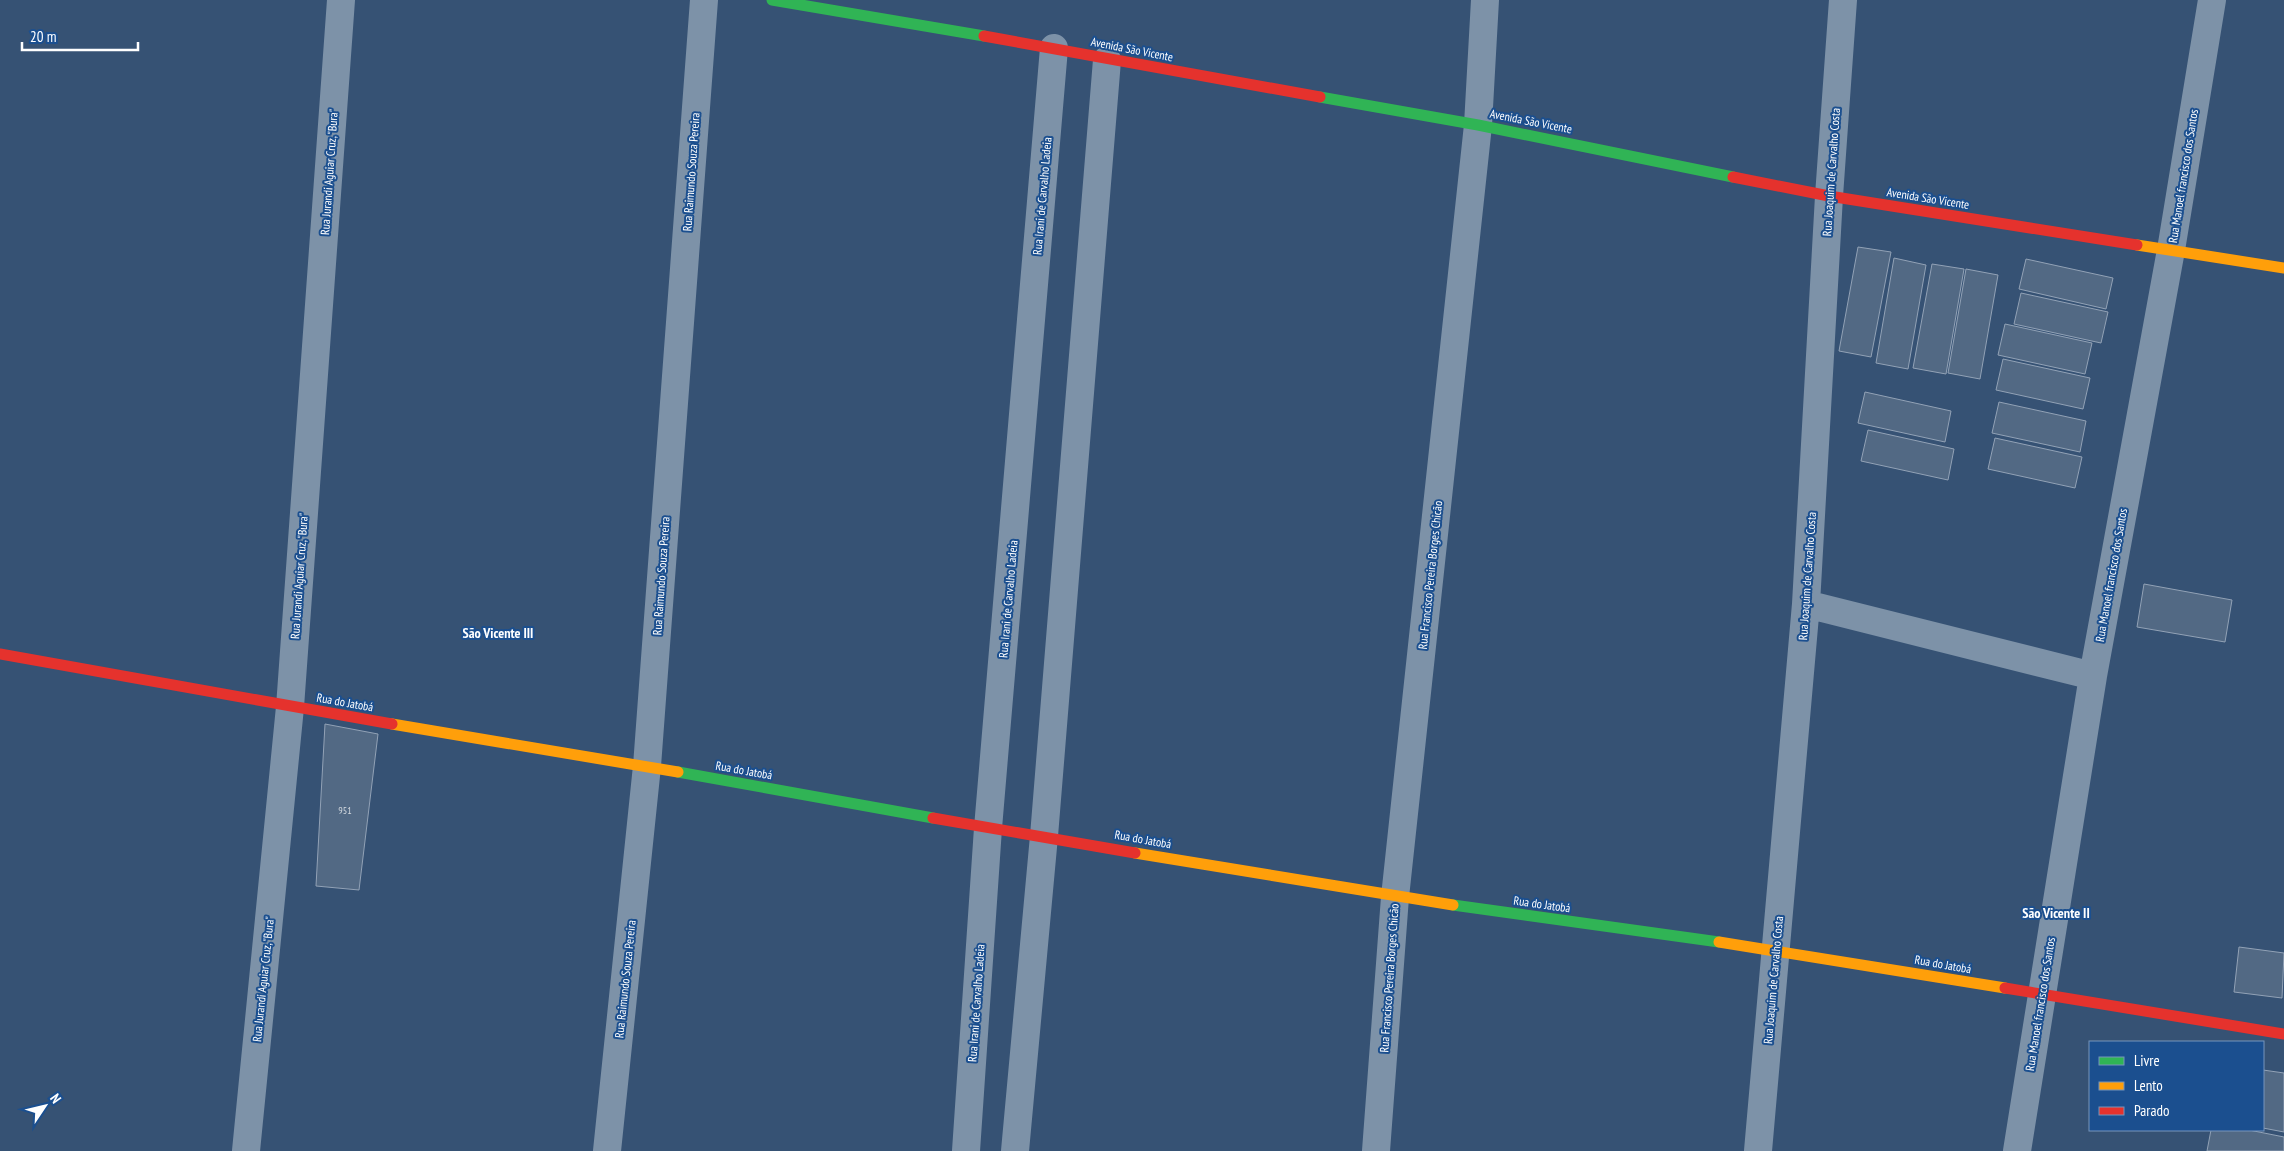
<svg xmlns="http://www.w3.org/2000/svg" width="2284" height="1151" font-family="'PT Sans Narrow',sans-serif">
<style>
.building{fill:#526984;stroke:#92a2b6}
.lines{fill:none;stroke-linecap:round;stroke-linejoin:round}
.street{stroke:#7d92a8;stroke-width:28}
.fast{stroke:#30b455;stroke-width:11}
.slow{stroke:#ff9f0a;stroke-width:11}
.jam{stroke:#e5322d;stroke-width:11}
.labels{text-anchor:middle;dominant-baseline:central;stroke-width:4;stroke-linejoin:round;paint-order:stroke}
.number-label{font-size:10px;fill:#d4dae0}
.street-label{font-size:12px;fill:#fff;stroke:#1b4f8f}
.neighbourhood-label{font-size:14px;font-weight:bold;fill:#fff;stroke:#1b4f8f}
</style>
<rect width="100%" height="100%" fill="#365274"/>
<path class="building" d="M1858,247L1891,252L1871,357L1839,351Z
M1894,258L1926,265L1908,369L1876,363Z
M2026,259L2113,278L2106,309L2019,289Z
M1932,264L1964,269L1946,374L1913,368Z
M1966,269L1998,275L1980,379L1948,373Z
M2021,293L2108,312L2101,343L2014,324Z
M2005,324L2092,343L2085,374L1998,355Z
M2003,359L2090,378L2083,409L1996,390Z
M1865,392L1951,411L1945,442L1858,423Z
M1999,402L2086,421L2080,452L1992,433Z
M1868,430L1954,449L1948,480L1861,461Z
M1995,438L2082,457L2075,488L1988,469Z
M2144,584L2232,600L2225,642L2137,627Z
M325,724L378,734L359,890L316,886Z
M2239,947L2284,953L2282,998L2234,992Z
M2263,1070L2284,1073V1132L2263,1128Z
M2211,1130H2249L2284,1137V1151H2207Z"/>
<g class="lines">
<path class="street" d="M1806,604L2093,676
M246,1151L290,707L341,0
M607,1151L647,766L704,0
M966,1151L988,828L1054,48
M1015,1151L1044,836L1107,60
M1376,1151L1395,897L1478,125L1485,0
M1758,1151L1806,604L1829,196L1843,0
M2017,1151L2093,676L2171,250L2212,0"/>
<path class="fast" d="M772,0L984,36
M1320,97L1478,125L1733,177
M678,772L933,818
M1453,905L1719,942"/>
<path class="slow" d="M2137,245L2284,268
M392,724L678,772
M1135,853L1453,905
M1719,942L2005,988"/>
<path class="jam" d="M984,36L1320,97
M1733,177L1829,196L2137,245
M0,654L392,724
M933,818L1135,853
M2005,988L2284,1034"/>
</g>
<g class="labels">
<g class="number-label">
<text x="345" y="810">951</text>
</g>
<g class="street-label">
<text transform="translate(1132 49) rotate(11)">Avenida São Vicente</text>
<text transform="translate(1531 121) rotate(11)">Avenida São Vicente</text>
<text transform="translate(329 172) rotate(-86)">Rua Jurandi Aguiar Cruz, "Bura"</text>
<text transform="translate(691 172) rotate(-86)">Rua Raimundo Souza Pereira</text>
<text transform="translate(1831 172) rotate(-86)">Rua Joaquim de Carvalho Costa</text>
<text transform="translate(2183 176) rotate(-81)">Rua Manoel francisco dos Santos</text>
<text transform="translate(1042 196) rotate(-85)">Rua Irani de Carvalho Ladeia</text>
<text transform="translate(1928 198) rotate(9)">Avenida São Vicente</text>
<text transform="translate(1430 575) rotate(-84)">Rua Francisco Pereira Borges Chicão</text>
<text transform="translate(2111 575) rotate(-80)">Rua Manoel francisco dos Santos</text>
<text transform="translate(299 576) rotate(-86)">Rua Jurandi Aguiar Cruz, "Bura"</text>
<text transform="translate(661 576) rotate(-86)">Rua Raimundo Souza Pereira</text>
<text transform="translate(1807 576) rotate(-86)">Rua Joaquim de Carvalho Costa</text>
<text transform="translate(1008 599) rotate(-85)">Rua Irani de Carvalho Ladeia</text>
<text transform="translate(345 702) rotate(10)">Rua do Jatobá</text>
<text transform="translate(744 770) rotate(10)">Rua do Jatobá</text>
<text transform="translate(1143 839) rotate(10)">Rua do Jatobá</text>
<text transform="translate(1542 904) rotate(8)">Rua do Jatobá</text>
<text transform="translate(1943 964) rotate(10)">Rua do Jatobá</text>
<text transform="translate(1389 978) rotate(-86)">Rua Francisco Pereira Borges Chicão</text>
<text transform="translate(263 979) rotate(-84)">Rua Jurandi Aguiar Cruz, "Bura"</text>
<text transform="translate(625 979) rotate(-84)">Rua Raimundo Souza Pereira</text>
<text transform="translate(1773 980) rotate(-85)">Rua Joaquim de Carvalho Costa</text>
<text transform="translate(976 1003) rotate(-86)">Rua Irani de Carvalho Ladeia</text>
<text transform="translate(2040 1004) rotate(-81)">Rua Manoel francisco dos Santos</text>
</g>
<g class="neighbourhood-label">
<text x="498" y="633">São Vicente III</text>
<text x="2056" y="913">São Vicente II</text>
</g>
</g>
<rect x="2089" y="1041" width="175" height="90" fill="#1b4f8f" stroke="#7695bc"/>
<rect x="2099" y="1057" width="25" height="8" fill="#30b455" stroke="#7695bc"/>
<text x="2134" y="1066" font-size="15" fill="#ffffff">Livre</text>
<rect x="2099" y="1082" width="25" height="8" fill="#ff9f0a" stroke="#7695bc"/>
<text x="2134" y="1091" font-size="15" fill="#ffffff">Lento</text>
<rect x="2099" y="1107" width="25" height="8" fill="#e5322d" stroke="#7695bc"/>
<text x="2134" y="1116" font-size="15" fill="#ffffff">Parado</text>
<g transform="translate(45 1106) rotate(55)" stroke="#1b4f8f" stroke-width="4" paint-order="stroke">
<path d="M0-4L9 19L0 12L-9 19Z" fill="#ffffff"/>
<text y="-8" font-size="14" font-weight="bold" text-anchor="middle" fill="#ffffff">N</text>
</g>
<path d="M22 42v8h116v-8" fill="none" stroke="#ffffff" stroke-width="2.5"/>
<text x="30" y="42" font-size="15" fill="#ffffff" stroke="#1b4f8f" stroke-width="4" paint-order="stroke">20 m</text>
</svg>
